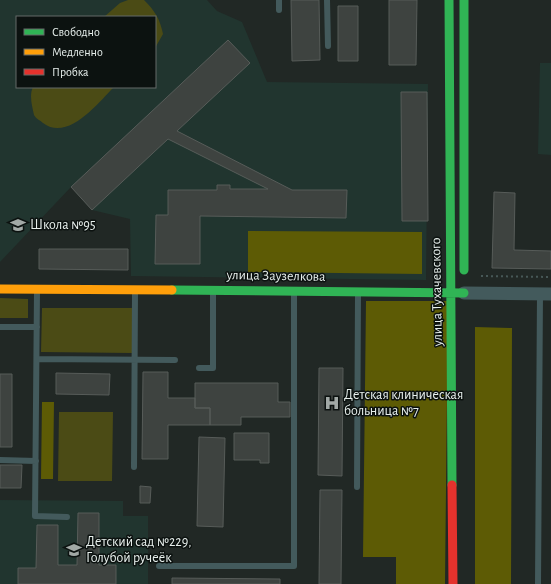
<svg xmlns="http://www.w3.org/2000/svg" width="551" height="584" font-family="'Alegreya Sans',sans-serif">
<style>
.built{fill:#21352f;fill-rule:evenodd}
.green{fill:#4b4b15}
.forest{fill:#5d5b05}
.building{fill:#3e4340;stroke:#575c59}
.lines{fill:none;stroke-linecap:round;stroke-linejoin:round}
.path{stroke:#475857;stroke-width:2;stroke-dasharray:2 3;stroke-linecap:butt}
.lane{stroke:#435a5c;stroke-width:6}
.street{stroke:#435a5c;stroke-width:13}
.fast{stroke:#30b455;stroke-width:9}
.slow{stroke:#ff9f0a;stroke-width:9}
.jam{stroke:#e5322d;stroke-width:9}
.labels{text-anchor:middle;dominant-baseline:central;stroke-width:3;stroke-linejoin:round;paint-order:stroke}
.poi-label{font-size:14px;fill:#e7efec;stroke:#0c1210;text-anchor:start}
.street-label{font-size:14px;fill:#e7efec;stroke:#0c1210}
</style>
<rect width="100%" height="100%" fill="#212825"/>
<path class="built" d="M0,0H207L217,11L242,22L267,82L428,84L426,280L131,276L130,219L92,210L71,187L0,262ZM17,17H155V87H17Z
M540,63H551V155L538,154Z
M0,500L123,501V516H148V584H0Z"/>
<path class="green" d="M128,0H144C155,11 160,19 163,34L155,48V17H104L120,3Z
M33,87H114C98,103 68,142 43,123C40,120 36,119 34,115C32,106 29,95 33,87Z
M0,298L28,299V318H0Z
M42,308H132V353L41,352Z
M59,412H113L112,481H58Z"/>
<path class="forest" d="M248,231L422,232V274L248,272Z
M366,301H448L445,584H396V557H363Z
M475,327L512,328L511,584H475Z
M42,402H54L53,479H41Z"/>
<path class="building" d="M291,0H319L320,60L292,61Z
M389,0H417L416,65H389Z
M338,6H358V61H338Z
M228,40L250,63L177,131L292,190H347L346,218L200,216V264H155L156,215H168V190H217V185H230V189H268L168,139L92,210L71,187Z
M401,92H427L428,221H402Z
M494,192L515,193L514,250L551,251V269L492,268Z
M39,249H128V270L39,269Z
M319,368H343L342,476L318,475Z
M143,372H168V398H195V408H210V425H168V459H142Z
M56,373L110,374L109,395L56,394Z
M0,374H12V447H0Z
M195,383H278V402H290V417H241V425H210V408H195Z
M234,433H269V463H260V460H234Z
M199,437L225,438L223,527L197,526Z
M0,465H22L21,488H0Z
M140,486L151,487L150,503H140Z
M320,490H342L341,584H319Z
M78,513H99V565H116V584H18V568H36L37,525H58V565H77Z
M172,578L280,579V584H172Z"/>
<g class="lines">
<path class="path" d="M481,276L551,277"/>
<path class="lane" d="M327,0L328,46
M279,10V0
M37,291L35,516L67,517
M0,327H37
M37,359L175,360
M199,368H213V293
M0,460L36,461
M134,467L135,292
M357,487L358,295
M159,566H294V294
M538,584L540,294"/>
<path class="street" d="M464,293L551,294"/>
<path class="fast" d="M449,0L452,485
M464,0V270
M172,290L464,293"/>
<path class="slow" d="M0,289L172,290"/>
<path class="jam" d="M452,485L453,584"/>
</g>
<defs>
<g id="school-bare" transform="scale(1.2)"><path d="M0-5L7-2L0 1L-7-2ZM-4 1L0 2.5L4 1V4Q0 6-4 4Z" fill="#a2a9a6" stroke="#0c1210" stroke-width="2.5" paint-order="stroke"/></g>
<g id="hospital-bare" transform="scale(1.2)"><path d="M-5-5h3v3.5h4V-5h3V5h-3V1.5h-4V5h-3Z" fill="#a2a9a6" stroke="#0c1210" stroke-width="2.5" paint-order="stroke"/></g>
</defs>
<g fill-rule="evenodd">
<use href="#school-bare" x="18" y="225"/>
<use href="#hospital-bare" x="332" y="403"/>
<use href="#school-bare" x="74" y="550"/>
</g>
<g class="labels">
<g class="poi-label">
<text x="30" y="225">Школа №95</text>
<text x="344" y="395">Детская клиническая<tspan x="344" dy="16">больница №7</tspan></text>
<text x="86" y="542">Детский сад №229,<tspan x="86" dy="16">Голубой ручеёк</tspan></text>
</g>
<g class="street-label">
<text transform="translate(276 276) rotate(1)">улица Заузелкова</text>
<text transform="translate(437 292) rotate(-91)">улица Тухачевского</text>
</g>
</g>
<rect x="16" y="16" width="140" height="72" fill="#0c1210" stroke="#646a68"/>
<rect x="24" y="29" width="20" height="6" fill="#30b455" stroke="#646a68"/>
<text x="52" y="36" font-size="12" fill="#e7efec">Свободно</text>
<rect x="24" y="49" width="20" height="6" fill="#ff9f0a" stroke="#646a68"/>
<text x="52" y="56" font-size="12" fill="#e7efec">Медленно</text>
<rect x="24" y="69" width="20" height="6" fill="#e5322d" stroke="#646a68"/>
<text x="52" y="76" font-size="12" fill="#e7efec">Пробка</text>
</svg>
